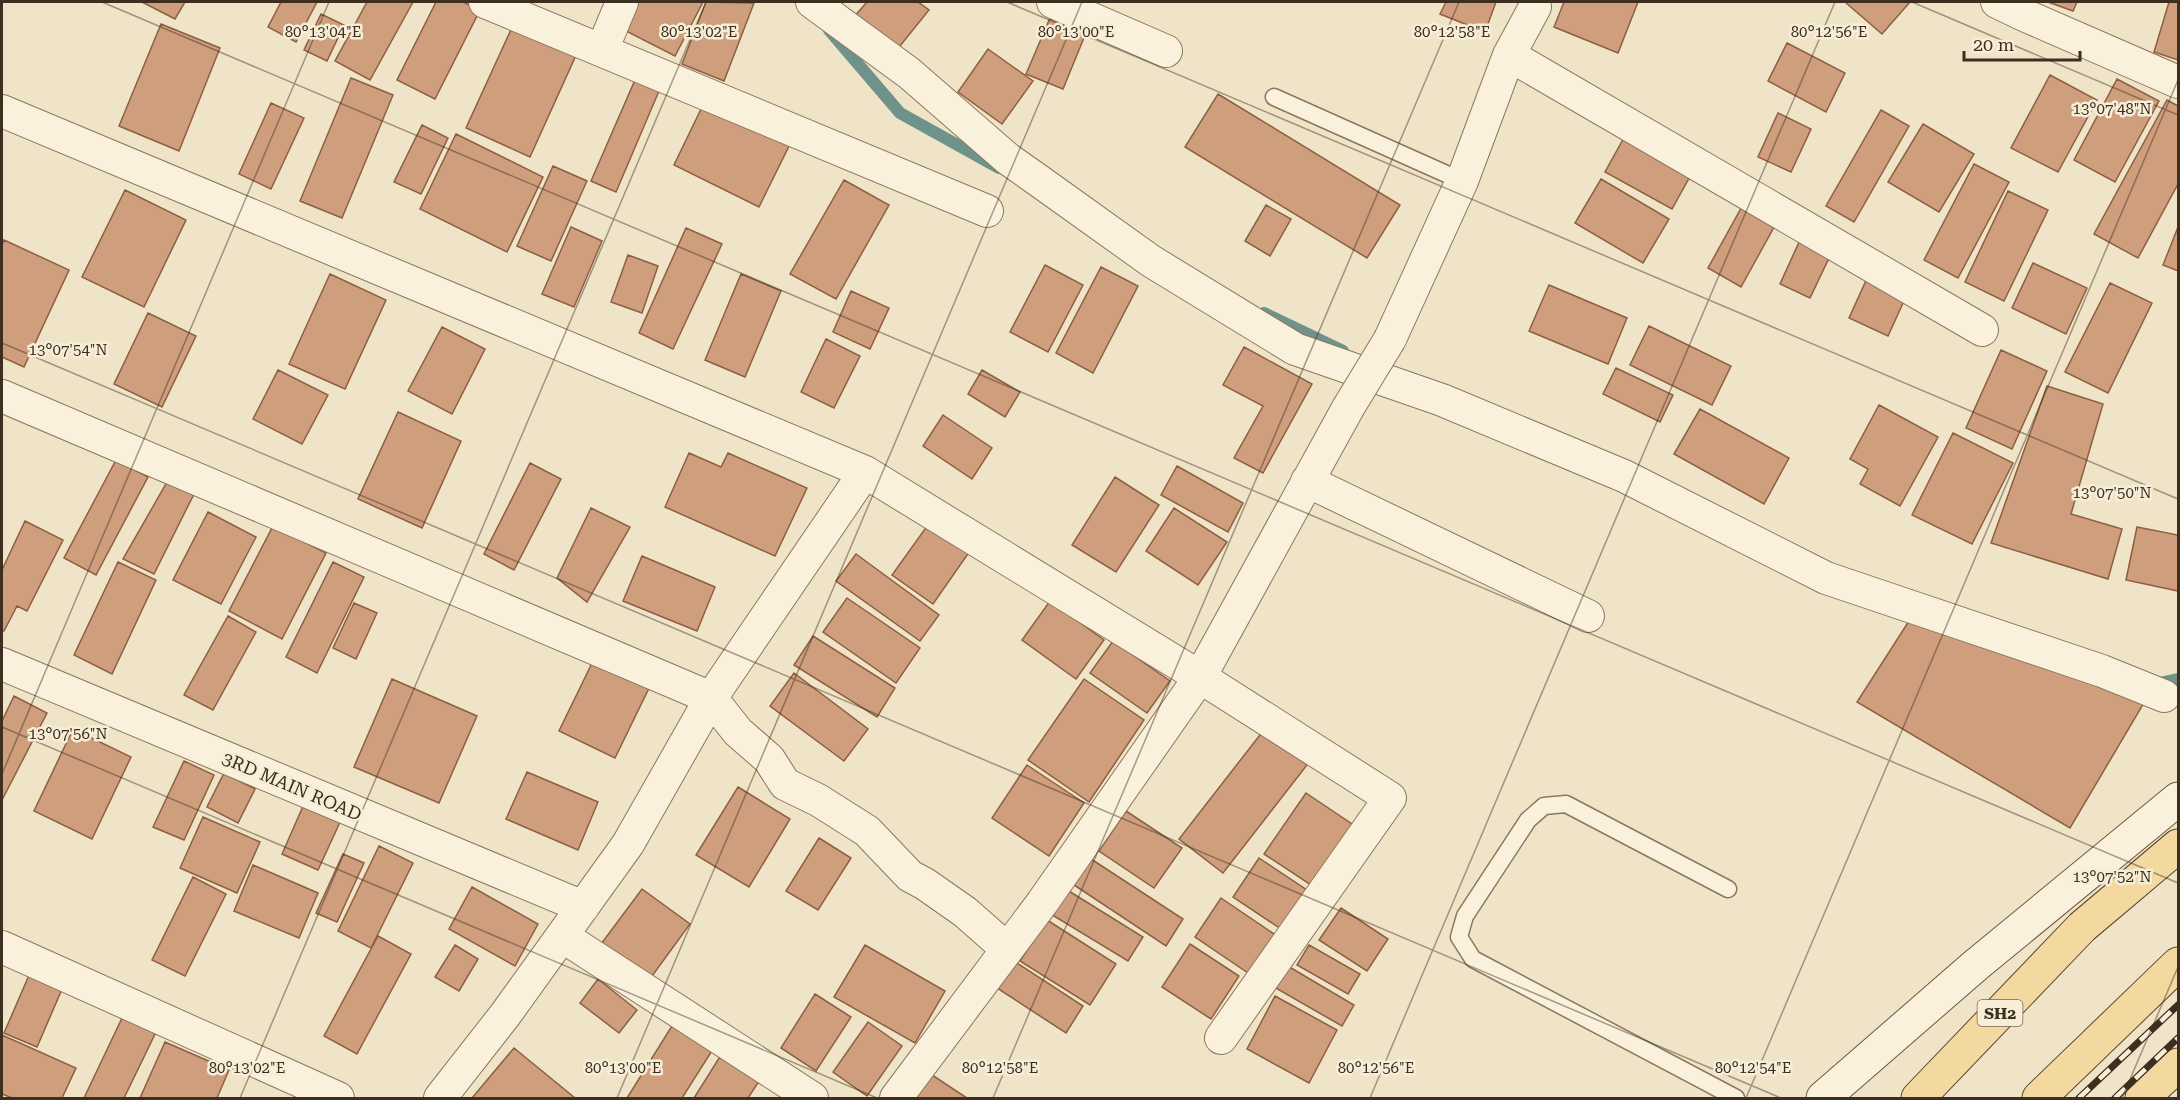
<svg xmlns="http://www.w3.org/2000/svg" width="2180" height="1100" font-family="'Roboto Serif',serif">
<style>
.lines{fill:none;stroke-linecap:round;stroke-linejoin:round}
.stream{stroke:#6f938a;stroke-width:12}
.building{fill:#cf9f7d;stroke:#8d5f41;stroke-width:1.5}
.lane-casing{stroke:#8d765c;stroke-width:19}
.street-casing{stroke:#8d765c;stroke-width:34}
.secondary-casing{stroke:#6f573f;stroke-width:35}
.primary-casing{stroke:#5b4430;stroke-width:35}
.lane{stroke:#faf1dc;stroke-width:16}
.street{stroke:#faf1dc;stroke-width:32}
.secondary{stroke:#faf1dc;stroke-width:33}
.primary{stroke:#f3d9a0;stroke-width:33}
.rail-casing{stroke:#3d2e20;stroke-width:7}
.rail{stroke:#f7eed8;stroke-width:4.5;stroke-dasharray:14;stroke-linecap:butt}
.street-bridge-casing{stroke:#8d765c;stroke-width:34;stroke-linecap:butt}
.street-bridge{stroke:#faf1dc;stroke-width:32}
.ticks{fill:none;stroke:#3d2e20;stroke-width:1.5;stroke-opacity:0.45}
.labels{text-anchor:middle;dominant-baseline:central;stroke-width:5;stroke-linejoin:round;paint-order:stroke}
.shield{fill:#f7eed8;stroke:#756857;stroke-width:1.5}
.shield-label{font-size:16px;font-weight:bold;fill:#3d2e20}
.street-label{font-size:18px;fill:#3d2e20;stroke:#f7eed8}
.ticks-label{font-size:15px;text-anchor:middle;fill:#3d2e20;stroke:#f7eed8;stroke-width:5;stroke-linejoin:round;paint-order:stroke}
</style>
<rect width="100%" height="100%" fill="#f0e4c8"/>
<g class="lines">
<path class="stream" d="M829,30L900,113L999,168
M1264,313L1343,351
M2155,684L2178,679"/>
</g>
<path class="building" d="M142,2H185L175,19Z
M281,2H317L296,42L268,27Z
M367,2H413L370,80L335,61Z
M436,2H463L480,10L435,99L397,80Z
M636,2H703L675,56L622,29Z
M706,2L754,3L724,81L682,64Z
M867,2H918L929,10L896,51L854,17Z
M1446,2H1496L1485,32L1440,14Z
M1564,2H1638L1618,53L1554,27Z
M1845,2H1910L1882,34Z
M2048,2H2077L2073,11Z
M2169,2H2178V60L2154,52Z
M321,14L344,25L327,61L304,50Z
M1050,18L1086,33L1063,89L1026,74Z
M514,23L577,53L530,157L466,128Z
M161,24L220,48L179,151L119,126Z
M1787,43L1845,73L1826,112L1768,81Z
M988,49L1033,81L1002,124L958,92Z
M638,73L662,84L616,192L591,181Z
M2050,75L2097,100L2058,172L2011,148Z
M351,78L393,95L342,218L300,201Z
M2117,79L2159,101L2115,182L2074,160Z
M1218,94L1400,205L1367,258L1185,147Z
M2167,100L2178,106V184L2138,258L2094,234Z
M271,103L304,118L271,189L239,174Z
M704,103L790,144L759,207L674,165Z
M1881,110L1909,126L1854,222L1826,206Z
M1778,113L1811,129L1791,172L1758,157Z
M1923,124L1974,154L1939,212L1888,182Z
M422,125L448,138L421,194L394,182Z
M456,134L543,177L507,252L420,209Z
M1626,134L1693,171L1672,209L1605,172Z
M1974,164L2009,182L1958,278L1924,260Z
M553,166L587,181L551,261L517,246Z
M1601,179L1669,219L1643,263L1575,223Z
M844,180L889,205L836,299L790,274Z
M125,190L186,220L144,307L82,277Z
M2008,191L2048,210L2004,301L1965,282Z
M1745,201L1778,220L1741,287L1708,268Z
M1266,205L1291,219L1270,256L1245,241Z
M571,227L602,241L574,307L542,294Z
M2178,227V271L2163,265Z
M686,228L722,244L673,349L639,333Z
M4,240L69,270L24,367L2,357V245Z
M1800,240L1831,254L1810,298L1780,284Z
M628,255L658,266L642,313L611,302Z
M2033,263L2087,288L2066,334L2012,308Z
M1045,265L1083,285L1048,352L1010,332Z
M1101,267L1138,286L1093,373L1056,353Z
M330,274L386,300L345,389L289,364Z
M741,274L781,291L745,377L705,360Z
M1869,274L1908,292L1888,336L1849,318Z
M2110,283L2152,303L2108,393L2065,372Z
M1549,285L1627,318L1608,364L1529,331Z
M851,291L889,308L870,349L833,332Z
M148,313L196,336L162,407L114,384Z
M1649,326L1731,366L1712,405L1630,365Z
M442,327L485,349L452,414L408,391Z
M826,339L860,356L834,408L801,392Z
M1244,347L1312,384L1263,473L1234,458L1263,406L1223,385Z
M2001,350L2047,371L2012,449L1966,428Z
M1616,368L1673,395L1660,422L1603,394Z
M278,370L328,395L302,444L253,419Z
M982,370L1020,392L1005,417L968,394Z
M2047,386L2103,404L2071,514L2122,529L2108,579L1991,543Z
M1879,405L1938,437L1900,506L1860,484L1868,469L1850,459Z
M1700,409L1789,458L1764,504L1674,454Z
M398,412L461,441L422,528L358,499Z
M943,415L992,448L972,479L923,446Z
M1953,433L2013,463L1972,544L1912,515Z
M689,453L721,467L728,453L807,488L775,556L665,507Z
M116,460L148,477L96,575L64,558Z
M530,463L561,479L514,570L484,554Z
M1177,466L1243,503L1228,532L1161,495Z
M1115,477L1159,505L1116,572L1072,545Z
M167,482L194,494L154,574L123,559Z
M591,508L630,527L587,602L557,578Z
M1174,508L1227,542L1198,585L1146,551Z
M208,512L256,537L221,604L173,580Z
M25,521L63,540L27,611L17,606L4,631L2,630V570Z
M930,522L970,551L933,604L892,575Z
M273,526L326,553L282,639L229,611Z
M2137,527L2178,535V591L2126,580Z
M856,554L939,615L920,641L836,581Z
M642,556L715,587L697,631L623,601Z
M118,562L156,580L112,674L74,655Z
M333,562L364,577L317,673L286,657Z
M847,598L920,648L896,683L823,632Z
M1050,601L1104,640L1076,679L1022,640Z
M354,603L377,613L356,659L333,648Z
M228,616L256,632L213,710L184,695Z
M1909,621L2148,696L2070,828L1857,702Z
M813,636L895,688L877,717L794,665Z
M1113,641L1170,681L1147,713L1090,673Z
M595,657L651,684L615,758L559,731Z
M794,673L868,729L844,761L770,706Z
M392,679L477,716L439,803L354,767Z
M1084,679L1144,720L1089,802L1028,760Z
M14,696L47,713L2,800V721Z
M73,729L131,757L92,839L34,811Z
M1263,731L1307,765L1223,873L1179,839Z
M184,761L214,775L184,840L153,827Z
M1027,765L1084,803L1049,856L992,818Z
M527,772L598,802L578,850L506,819Z
M224,773L255,789L238,823L207,807Z
M738,787L790,819L749,887L696,855Z
M1306,793L1355,826L1314,887L1264,854Z
M304,804L341,820L318,870L282,854Z
M1126,811L1182,848L1154,888L1099,851Z
M203,817L260,842L237,893L180,868Z
M819,838L851,858L818,910L786,891Z
M379,846L413,863L371,948L338,931Z
M343,854L364,863L337,922L316,913Z
M1088,857L1183,919L1166,946L1071,883Z
M1259,858L1316,896L1290,935L1233,897Z
M253,865L318,893L299,938L234,911Z
M193,877L226,894L185,976L152,960Z
M472,887L538,924L515,966L449,929Z
M1064,888L1143,937L1128,961L1049,913Z
M642,889L690,924L647,983L598,948Z
M1221,898L1280,938L1254,977L1195,937Z
M1341,908L1388,939L1367,971L1319,940Z
M1047,920L1116,964L1090,1005L1020,961Z
M378,936L411,954L357,1054L324,1036Z
M1190,944L1239,976L1211,1019L1162,987Z
M455,945L478,959L459,991L435,977Z
M865,945L945,991L915,1043L834,997Z
M1309,945L1360,974L1348,994L1297,965Z
M1014,961L1083,1006L1066,1033L997,988Z
M1286,965L1354,1005L1342,1026L1274,987Z
M30,973L63,987L37,1047L4,1033Z
M598,979L637,1010L619,1033L580,1003Z
M815,994L851,1017L816,1071L781,1048Z
M1275,996L1337,1030L1309,1083L1247,1049Z
M123,1016L156,1032L124,1098H84Z
M675,1021L715,1046L682,1098H627Z
M868,1022L902,1046L867,1096L833,1072Z
M2,1035L76,1068L62,1098H12L2,1094Z
M165,1042L229,1070L217,1098H140Z
M726,1047L765,1072L748,1098H694Z
M514,1048L575,1098H472Z
M929,1073L967,1098H912Z"/>
<g class="lines">
<g class="lane-casing">
<path id="lane" d="M1274,97L1462,181
M1728,889L1566,804L1544,806L1528,820L1465,916L1459,937L1473,959L1736,1098"/>
</g>
<g class="street-casing">
<path id="street" d="M485,2L987,211
M812,2L909,73L1008,159L1035,178L1151,261L1295,349L1442,400L1624,476L1826,578L2102,671L2164,696
M1053,2L1166,51
M1997,2L2024,15L2178,82
M602,50L622,2
M1509,55L1982,330
M2,111L865,472
M1390,339L1462,181L1509,55L1535,7
M2,396L711,698L738,732L769,759L785,784L818,800L867,831L910,876L925,884L965,912L1007,949
M1307,481L1588,616
M2,664L583,907
M562,936L812,1098
M2,947L338,1098
M440,1098L505,1015L628,844L711,698L865,472L1200,677L1390,798L1221,1038
M896,1098L1042,903L1200,677L1348,408"/>
</g>
<g class="secondary-casing">
<path id="secondary" d="M1823,1098L1976,965L2178,799"/>
</g>
<g class="primary-casing">
<path id="primary" d="M1918,1098L2082,927L2178,846
M2039,1098L2178,964
M2142,1098L2178,1065"/>
</g>
<use href="#lane" class="lane"/>
<use href="#street" class="street"/>
<use href="#secondary" class="secondary"/>
<use href="#primary" class="primary"/>
<g class="rail-casing">
<path id="rail" d="M2079,1098L2178,1005
M2115,1098L2178,1038"/>
</g>
<use href="#rail" class="rail"/>
<g class="street-bridge-casing">
<path id="street-bridge" d="M1348,408L1390,339"/>
</g>
<use href="#street-bridge" class="street-bridge"/>
</g>
<path class="ticks" d="M102,2L2178,883M1007,2L2178,499M1912,2L2178,115M2,343L1781,1098M2,727L877,1098M2,774L329,2M240,1098L706,2M617,1098L1082,2M993,1098L1459,2M1370,1098L1835,2M1746,1098L2178,80M2122,1098L2178,967"/>
<g class="labels">
<rect class="shield" x="1977.5" y="1000" width="45" height="26" rx="4.5"/>
<g class="shield-label">
<text x="2000" y="1013">SH2</text>
</g>
<g class="street-label">
<text transform="translate(292 786) rotate(23)">3RD MAIN ROAD</text>
</g>
</g>
<g class="ticks-label">
<text x="323" y="37">80°13'04"E</text>
<text x="699" y="37">80°13'02"E</text>
<text x="1076" y="37">80°13'00"E</text>
<text x="1452" y="37">80°12'58"E</text>
<text x="1829" y="37">80°12'56"E</text>
<text x="2112" y="114">13°07'48"N</text>
<text x="68" y="355">13°07'54"N</text>
<text x="2112" y="498">13°07'50"N</text>
<text x="68" y="739">13°07'56"N</text>
<text x="2112" y="882">13°07'52"N</text>
<text x="247" y="1073">80°13'02"E</text>
<text x="623" y="1073">80°13'00"E</text>
<text x="1000" y="1073">80°12'58"E</text>
<text x="1376" y="1073">80°12'56"E</text>
<text x="1753" y="1073">80°12'54"E</text>
</g>
<rect width="2180" height="1100" fill="none" stroke="#3d2e20" stroke-width="6"/>
<path d="M1964 51v9h116v-9" fill="none" stroke="#3d2e20" stroke-width="3"/>
<text x="1973" y="51" font-size="18" fill="#3d2e20" stroke="#f7eed8" stroke-width="4.5" paint-order="stroke">20 m</text>
</svg>
